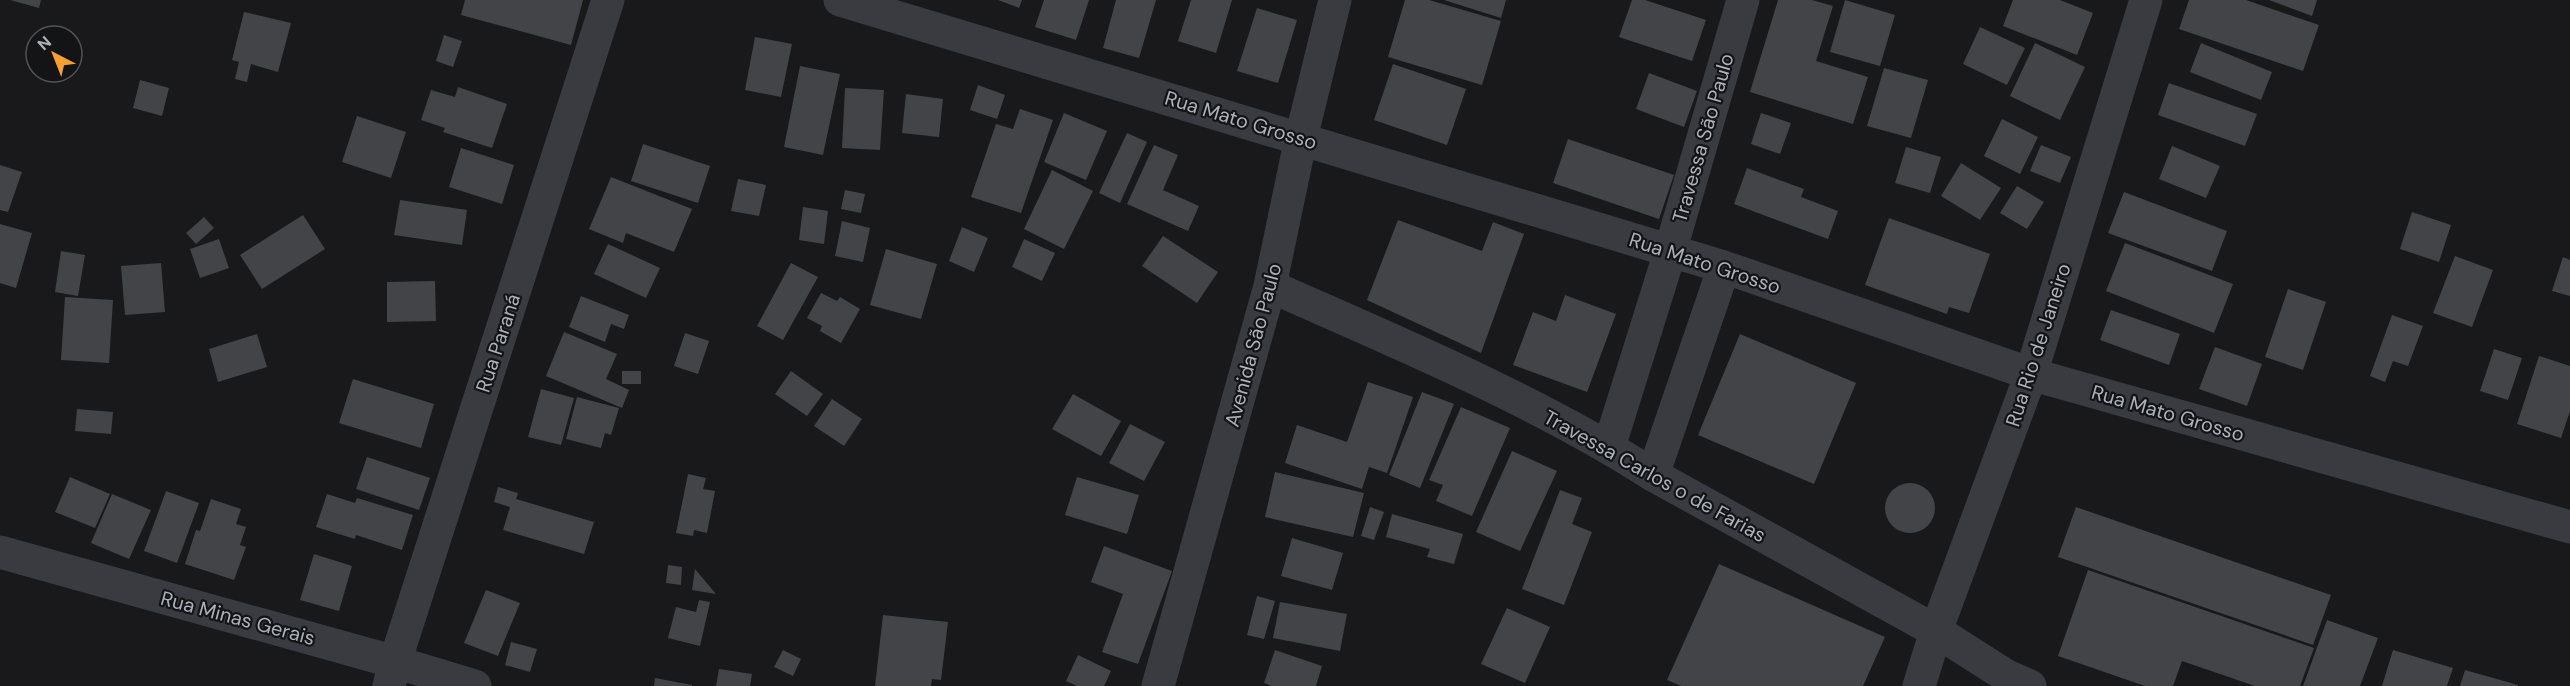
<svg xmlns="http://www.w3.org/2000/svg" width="2570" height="686" font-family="'DM Sans',sans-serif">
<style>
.building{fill:#434448}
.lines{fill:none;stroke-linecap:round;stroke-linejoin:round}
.minor{stroke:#393b40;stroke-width:33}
.labels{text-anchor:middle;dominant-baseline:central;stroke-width:4.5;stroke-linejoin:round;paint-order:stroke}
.street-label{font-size:20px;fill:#abb2bb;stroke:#141416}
</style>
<rect width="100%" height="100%" fill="#19191b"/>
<path class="building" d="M10,0H41L39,8Z
M465,0H583L571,45L461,15Z
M998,0H1022L1019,8Z
M1044,0H1089L1076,40L1035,27Z
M1116,0H1156L1139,58L1103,48Z
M1191,0H1232L1216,53L1178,41Z
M1405,0H1429L1501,21L1482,85L1388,57Z
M1444,0H1506L1501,18Z
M1632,0H1645L1706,20L1692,61L1619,37Z
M1778,0H1812L1833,6L1816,61L1868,77L1853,124L1750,92Z
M1845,0L1895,15L1880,66L1830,52Z
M2013,0H2060L2093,13L2077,55L2003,26Z
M2189,0H2246L2319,25L2303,71L2179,29Z
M2269,0H2317L2312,16Z
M1257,8L1297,20L1278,83L1237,71Z
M244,12L291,23L278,72L251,64L247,82L235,79L239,62L232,60Z
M1980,27L2025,48L2007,85L1963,64Z
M444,35L462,41L453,67L436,61Z
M755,37L792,44L781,97L745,90Z
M2035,43L2085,67L2060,120L2010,96Z
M2201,43L2272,72L2261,100L2190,72Z
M1393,64L1466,89L1447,145L1374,120Z
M800,66L840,74L823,155L784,147Z
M1884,68L1928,80L1911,138L1867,126Z
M1649,73L1697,91L1684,127L1636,109Z
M140,80L169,88L162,116L133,108Z
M2169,83L2257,114L2245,146L2158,115Z
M978,85L1005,95L997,119L970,110Z
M458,87L507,104L492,148L443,132L445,128L421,120L431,90L455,97Z
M845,88L884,90L880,150L842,148Z
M906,94L943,99L939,137L902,133Z
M1020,109L1053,120L1021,213L971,197L996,124L1013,129Z
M1064,113L1107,131L1086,180L1044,162Z
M1761,113L1791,123L1780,154L1751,144Z
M357,116L406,132L391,178L342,162Z
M2002,119L2038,137L2020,174L1984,156Z
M1127,133L1147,142L1120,203L1099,193Z
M1568,139L1674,175L1659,219L1553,183Z
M643,144L710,166L698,203L631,181Z
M1154,145L1178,155L1163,190L1199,206L1188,231L1127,204Z
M2041,145L2071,157L2060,183L2030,171Z
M2172,146L2220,166L2206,198L2159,179Z
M1906,147L1941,157L1930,193L1895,183Z
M461,148L514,165L502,204L449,187Z
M1961,163L2001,188L1980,220L1941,196Z
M0,165L22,172L8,212L0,210Z
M1747,168L1804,189L1801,197L1838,211L1828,239L1734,204Z
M1052,170L1093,191L1064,249L1024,229Z
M611,177L692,209L674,252L626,233L623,243L589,229Z
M738,179L766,185L759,216L731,211Z
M2017,186L2044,202L2027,229L2000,213Z
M845,190L865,194L861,213L841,209Z
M2124,192L2227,231L2212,271L2108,233Z
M400,200L467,210L462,245L394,235Z
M803,207L828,211L824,244L799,240Z
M2412,212L2451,225L2439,262L2400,249Z
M303,215L325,249L262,289L240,255Z
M204,217L214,228L196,244L186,233Z
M1889,218L1990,254L1969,313L1949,307L1947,314L1865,285Z
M1398,220L1482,251L1493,222L1524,234L1481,353L1367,300Z
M842,221L870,228L863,262L835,256Z
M0,224L32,233L16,288L0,283Z
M962,227L988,238L974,272L949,261Z
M1163,236L1218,272L1197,303L1142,266Z
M219,239L229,268L200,278L190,249Z
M1024,239L1055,253L1042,281L1012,267Z
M2125,243L2233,284L2214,333L2106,291Z
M608,244L660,268L646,298L594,274Z
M886,249L937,264L921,319L870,305Z
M61,251L85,255L78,296L55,292Z
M2455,256L2493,270L2472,327L2433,313Z
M2563,257L2570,260V296L2552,291Z
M161,263L165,312L125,315L121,266Z
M791,263L818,277L783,340L757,326Z
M435,281L436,321L387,322V282Z
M2288,289L2326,302L2303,370L2265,357Z
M821,293L837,301L840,297L860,309L841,343L820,331L822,326L807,318Z
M1565,295L1616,314L1587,392L1513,365L1533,312L1556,321Z
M581,296L629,315L624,329L611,324L605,342L569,327Z
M65,297L113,300L109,363L61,360Z
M2111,310L2180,334L2169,365L2100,340Z
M2392,315L2423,326L2408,366L2393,361L2385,382L2370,376Z
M564,332L617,354L606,379L629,390L622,408L546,376Z
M685,333L709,341L698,374L674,366Z
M257,334L267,367L218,382L209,349Z
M1740,334L1856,383L1814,484L1698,435Z
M2215,347L2262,364L2247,406L2199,389Z
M2494,349L2522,358L2508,400L2480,391Z
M2539,356L2570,366V411L2561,438L2517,424Z
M622,371H641V384H622Z
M791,371L823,394L807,416L775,394Z
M353,379L434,404L421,448L339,423Z
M1368,382L1413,397L1387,473L1369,467L1362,489L1285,463L1297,425L1347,442Z
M541,389L574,398L561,445L528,437Z
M1422,392L1454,404L1420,488L1389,475Z
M1073,394L1121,421L1101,456L1052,429Z
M577,397L619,408L611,435L605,433L601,448L566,439Z
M832,399L862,419L844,446L814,426Z
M1461,407L1510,428L1472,516L1436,501L1443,485L1429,480Z
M77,409L113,412L111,434L75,431Z
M1130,424L1165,442L1144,481L1109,463Z
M1512,451L1557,471L1520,551L1476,532Z
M367,457L430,478L419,510L356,489Z
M1275,472L1364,493L1353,537L1265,517Z
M688,474L706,478L703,489L715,491L707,533L694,530L693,536L676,533Z
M70,477L110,494L95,528L55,512Z
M1077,477L1139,495L1127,534L1065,515Z
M1885 508a25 25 0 1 1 50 0a25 25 0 1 1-50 0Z
M498,487L518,493L516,499L594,522L584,554L503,530L510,507L494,502Z
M1560,490L1582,498L1572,524L1592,532L1564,605L1522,589Z
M166,491L199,503L177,563L144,551Z
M112,494L151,510L129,559L91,543Z
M327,494L355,503L357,498L413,515L402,550L356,535L355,539L316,527Z
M211,499L241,509L236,524L246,527L240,545L246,547L234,580L185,564L196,530L200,531Z
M1370,507L1384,512L1374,540L1361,536Z
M2076,507L2331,595L2313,645L2058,557Z
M1392,514L1463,534L1454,564L1427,557L1430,549L1386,537Z
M1292,538L1343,553L1332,590L1281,576Z
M1104,546L1172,571L1138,664L1102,652L1123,594L1091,582Z
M314,554L352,566L339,611L300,600Z
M1719,564L1885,637L1863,686H1681L1667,680Z
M668,565L682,567L681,585L666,583Z
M695,569L716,594L692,590Z
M2088,570L2314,648L2300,686H2255L2182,661L2173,686H2145L2058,656Z
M486,590L520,603L498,656L464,643Z
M1257,596L1275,601L1264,639L1247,635Z
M699,600L710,602L700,646L668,638L676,607L696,612Z
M1280,602L1347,614L1340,651L1273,638Z
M1507,608L1550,627L1525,683L1481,664Z
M883,615L948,622L941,680L932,679L931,686H875Z
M2327,620L2378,638L2360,686H2303Z
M511,642L537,649L530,672L505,665Z
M783,650L801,659L793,676L774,667Z
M1275,650L1322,666L1316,686H1272L1264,683Z
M2393,650L2453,668L2447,686H2382Z
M1078,655L1111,671L1104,686H1077L1066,681Z
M719,669L752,674L750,686H716Z
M2465,670L2518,685V686H2460Z
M655,678L692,685V686H654Z"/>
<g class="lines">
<path class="minor" d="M840,0L1724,267L2031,374L2570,527
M1270,286C1398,343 1534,399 1653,475L1936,631L2005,675L2030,686
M1609,447L1670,252L1743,0
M1653,475L1724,267
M0,552L395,662L475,686
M389,686L395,662L608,0
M1158,686L1270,286L1301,138L1335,0
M1919,686L1936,631L2031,374L2146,0"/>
</g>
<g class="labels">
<g class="street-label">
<text transform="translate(1241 120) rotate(17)">Rua Mato Grosso</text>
<text transform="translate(1703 138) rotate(-74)">Travessa São Paulo</text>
<text transform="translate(1705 263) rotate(18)">Rua Mato Grosso</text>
<text transform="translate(498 343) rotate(-72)">Rua Paraná</text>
<text transform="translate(1253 345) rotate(-75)">Avenida São Paulo</text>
<text transform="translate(2038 345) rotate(-72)">Rua Rio de Janeiro</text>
<text transform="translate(2168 413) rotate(16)">Rua Mato Grosso</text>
<text transform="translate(1655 476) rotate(29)">Travessa Carlos o de Farias</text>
<text transform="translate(238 618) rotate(15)">Rua Minas Gerais</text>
</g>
</g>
<g transform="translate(54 54) rotate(318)"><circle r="28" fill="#141416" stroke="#505358" stroke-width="1.5"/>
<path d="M0-4.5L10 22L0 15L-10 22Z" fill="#f89f34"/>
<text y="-9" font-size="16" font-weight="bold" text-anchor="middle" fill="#abb2bb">N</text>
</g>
</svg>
